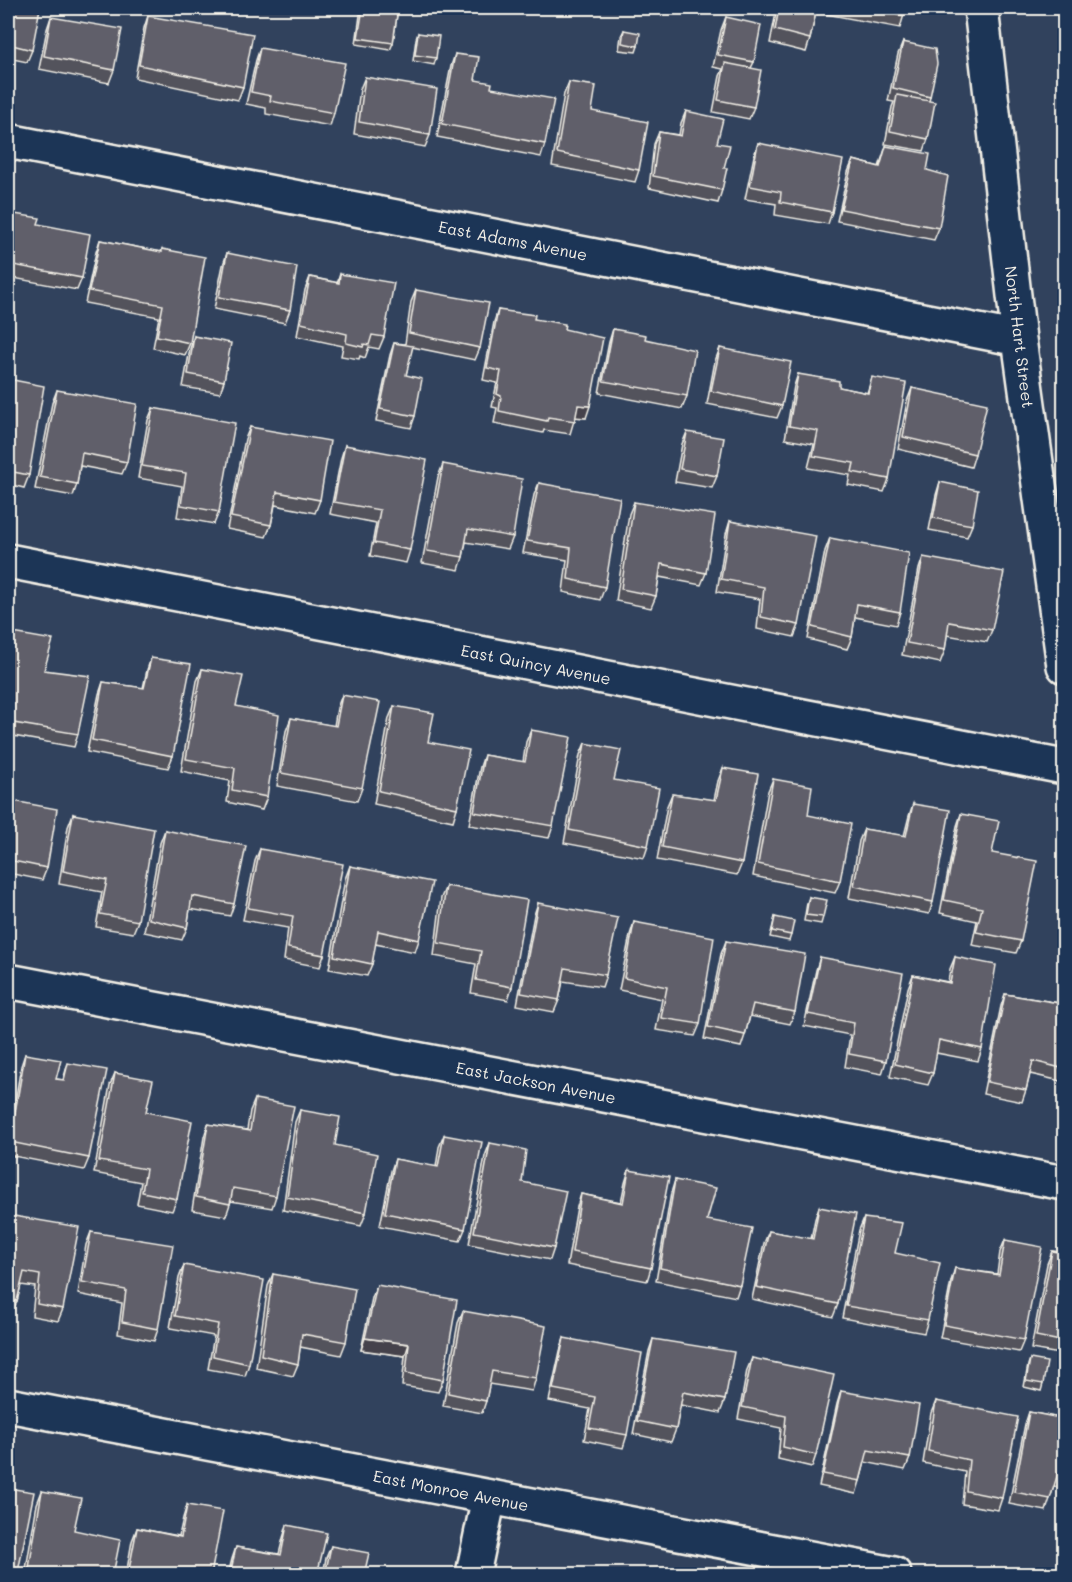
<svg xmlns="http://www.w3.org/2000/svg" width="1072" height="1582" font-family="Mali,sans-serif">
<style>
.lines{fill:none;stroke-linecap:round;stroke-linejoin:round}
.minor-casing{stroke:#f4f1e8;stroke-width:38}
.minor{stroke:#1d3557;stroke-width:33}
.wall{fill:#53525c;stroke:#f4f1e8;stroke-width:1.5}
.shaded-wall{fill:#44424b;stroke:#f4f1e8;stroke-width:1.5}
.building{fill:#615f6b;stroke:#f4f1e8;stroke-width:1.5}
.labels{text-anchor:middle;dominant-baseline:central;stroke-width:4.5;stroke-linejoin:round;paint-order:stroke}
.street-label{font-size:16px;fill:#f4f1e8;stroke:#1d3557}
</style>
<rect width="100%" height="100%" fill="#31425d"/>
<filter id="ink" filterUnits="userSpaceOnUse"><feTurbulence type="fractalNoise" baseFrequency=".0167" numOctaves="2"/><feDisplacementMap in="SourceGraphic" scale="12" xChannelSelector="R" yChannelSelector="G"/><feConvolveMatrix kernelMatrix="1 2 1 2 8 2 1 2 1" color-interpolation-filters="sRGB"/></filter>
<g filter="url(#ink)">
<g class="lines">
<g class="minor-casing">
<path id="minor" d="M981,8L1019,339L1064,666
M8,141L1019,339
M8,561L1064,767
M8,981L1064,1183
M8,1405L894,1574
M473,1574L489,1497"/>
</g>
<use href="#minor" class="minor"/>
</g>
<path class="wall" d="M8,8L32,50L27,62L8,58Z
M361,8H398L393,43L390,50L356,44Z
M748,8H817L810,39L806,52L770,43L776,13Z
M827,8H906L900,28L826,14Z
M148,16L243,87L238,100L135,78L144,28Z
M51,17L114,70L109,83L39,69L47,29Z
M726,17L754,62L751,68L754,107L749,119L713,112L720,76L723,69L713,67L721,30Z
M624,30L638,46L636,52L619,50L621,36Z
M418,33L436,58L434,65L413,61L416,39Z
M903,42L930,97L929,101L928,139L924,151L885,144L892,107L894,102L888,101L898,54Z
M260,48L334,113L330,126L266,114V108L246,104L256,60Z
M455,54L475,80L491,88L545,144L541,157L437,137L451,66Z
M365,77L430,135L425,147L354,134L360,89Z
M569,82L639,170L635,182L552,166L564,94Z
M686,111L717,143L724,168L722,190L718,203L649,188L654,144L659,132L679,135L681,123Z
M758,143L832,212L828,224L775,215L776,204L745,199L754,156Z
M886,146L927,170L939,228L934,240L837,221L848,172L853,160L879,167Z
M8,213L38,224L82,278L77,290L8,277Z
M100,240L161,252L162,249L190,343L185,355L153,348L159,317L85,303L96,252Z
M227,253L290,310L285,323L214,309L223,265Z
M340,274L384,337L379,349L369,347L365,358L360,356L359,359L341,356L343,346L297,336L305,290L310,277L337,283Z
M416,290L480,348L475,360L412,347L406,375L415,416L411,428L376,421L390,355L394,343L405,344L411,302Z
M498,310L534,319L564,329L586,418L575,417L570,434L544,430L543,433L494,423L497,408L492,407L497,383L483,380L494,322Z
M613,329L645,339L687,396L682,409L599,393L609,342Z
M194,336L224,381L220,393L183,387L190,349Z
M720,348L782,406L777,418L707,404L715,361Z
M798,374L839,387L867,393L872,377L889,479L884,492L848,485L850,475L808,468L814,444L785,439L794,386Z
M8,379L29,475L24,488L8,484Z
M912,388L975,454L971,467L898,449L907,401Z
M57,390L127,462L122,474L80,466L77,484L73,496L35,489L52,403Z
M153,408L219,512L214,524L177,517L182,486L138,478L148,420Z
M250,427L320,500L315,513L275,505L271,525L266,537L227,529L245,439Z
M687,432L717,476L712,488L675,482L682,444Z
M345,445L410,550L406,563L370,556L376,523L330,514L341,458Z
M443,464L513,537L508,549L466,542L463,557L459,570L422,563L438,477Z
M940,482L972,525L967,537L929,530L936,495Z
M539,483L605,587L600,600L563,592L567,560L523,553L534,495Z
M634,502L706,573L701,585L659,577L656,596L651,608L616,601L629,514Z
M730,521L799,625L794,637L757,629L760,599L717,592L726,534Z
M830,538L900,612L896,625L855,617L852,637L847,649L808,639L825,551Z
M923,557L992,630L987,642L947,635L945,650L940,663L902,655L919,569Z
M13,633L44,670L78,734L74,747L8,735V651Z
M151,658L173,756L168,768L87,752L99,694L103,682L143,688L147,670Z
M202,669L236,706L267,797L262,810L227,802L230,781L181,771L197,681Z
M342,695L362,788L357,801L277,786L286,731L291,718L334,726L337,708Z
M394,706L428,742L457,808L453,821L374,804L389,718Z
M531,730L553,826L549,838L469,825L480,767L484,755L523,762L526,742Z
M585,743L614,780L648,846L644,858L564,843L580,755Z
M723,768L742,863L737,875L657,860L667,806L672,794L714,800L718,781Z
M773,779L808,815L840,881L835,893L753,876L768,791Z
M8,800L47,868L42,880L8,873Z
M913,804L933,902L929,914L849,898L859,841L864,829L904,836L909,816Z
M73,814L138,921L133,933L96,927L102,892L59,884L68,827Z
M961,814L1021,941L1016,953L972,945L977,921L940,913L957,826Z
M165,830L234,904L230,916L190,909L187,928L182,940L144,932L160,843Z
M260,849L324,955L320,967L284,960L288,928L243,920L255,861Z
M350,866L419,940L415,952L375,944L372,964L367,976L329,969L345,879Z
M446,886L512,987L508,1000L471,993L476,964L434,956L441,898Z
M809,897L823,917L821,924L804,921L807,903Z
M538,903L606,975L602,987L563,981L559,1000L554,1012L517,1005L534,915Z
M775,917L791,935L789,941L770,937Z
M634,922L700,1024L695,1036L656,1030L662,999L619,990L630,935Z
M726,941L795,1012L790,1024L750,1016L745,1035L741,1047L704,1039L721,954Z
M820,957L886,1061L882,1074L845,1067L850,1035L804,1026L816,970Z
M955,957L982,1049L978,1061L936,1053L933,1073L928,1085L890,1077L908,988L913,975L948,982L950,969Z
M1005,994L1065,1004V1082L1030,1074L1026,1090L1022,1102L983,1094L1001,1006Z
M25,1054L56,1079L63,1080L68,1063L89,1158L84,1170L8,1155V1144L21,1066Z
M115,1073L146,1112L177,1199L172,1211L137,1204L141,1182L94,1173L110,1085Z
M255,1099L276,1196L272,1208L231,1201L226,1216L192,1210L204,1137L208,1124L247,1130L250,1111Z
M300,1110L335,1145L366,1213L361,1226L283,1210L295,1122Z
M444,1135L465,1229L460,1241L380,1226L391,1171L395,1159L436,1167L439,1147Z
M490,1143L522,1182L554,1248L550,1260L469,1244L485,1156Z
M629,1170L651,1268L647,1281L567,1265L577,1207L581,1194L621,1202L625,1183Z
M675,1180L707,1220L740,1285L736,1297L656,1281L671,1193Z
M819,1207L838,1304L833,1317L752,1299L764,1243L769,1231L811,1239L815,1219Z
M8,1215L63,1309L58,1321L32,1316L35,1287L21,1285L17,1301L12,1313L8,1312Z
M864,1218L895,1253L928,1320L924,1333L842,1318L859,1230Z
M91,1232L158,1329L154,1341L118,1334L122,1303L78,1294L86,1245Z
M1005,1240L1024,1340L1019,1352L940,1338L951,1281L955,1268L997,1274L1000,1252Z
M1052,1251L1065,1253V1355L1031,1349L1047,1264Z
M184,1265L249,1364L245,1376L208,1369L214,1336L170,1328L179,1278Z
M273,1274L346,1342L341,1355L300,1347L298,1364L293,1376L256,1368L268,1286Z
M377,1285L443,1380L438,1392L402,1386L405,1356L361,1350L372,1298Z
M463,1311L536,1378L532,1391L489,1384L486,1401L482,1413L443,1406L458,1323Z
M564,1338L627,1435L623,1448L584,1440L590,1409L549,1401L560,1351Z
M653,1339L725,1400L720,1413L680,1405L676,1429L671,1442L633,1434L649,1351Z
M752,1358L816,1455L812,1467L778,1459L781,1428L738,1419L747,1370Z
M1030,1359L1043,1384L1041,1391L1024,1387L1028,1365Z
M841,1391L910,1458L905,1470L865,1462L860,1481L856,1494L819,1486L837,1404Z
M936,1401L1002,1498L998,1510L962,1504L965,1472L923,1463L931,1413Z
M1029,1412L1065,1419V1488L1054,1486L1046,1511L1009,1504L1025,1424Z
M8,1488L18,1572L17,1575H8Z
M42,1491L74,1530L113,1575H25L37,1504Z
M187,1505L211,1575H126L132,1541L137,1528L179,1536L183,1518Z
M287,1525L317,1575H228L232,1559L236,1547L279,1554L283,1538Z
M331,1546L364,1575H323L326,1558Z"/>
<path class="shaded-wall" d="M578,405L590,406L586,418L573,417Z
M365,1338L409,1344L405,1356L361,1350Z"/>
<path class="building" d="M8,8H40L32,50L8,44Z
M363,8H398L393,43L358,38Z
M779,8H817L810,39L775,30Z
M862,8H906L904,16Z
M148,16L253,34L243,87L139,65Z
M51,17L122,29L114,70L44,56Z
M726,17L761,25L754,62L718,55Z
M624,30L640,33L638,46L622,43Z
M418,33L439,36L436,58L415,55Z
M903,42L935,49L937,64L930,97L893,88Z
M260,48L345,63L334,113L270,101L271,96L251,92Z
M455,54L479,57L475,80L492,83L491,88L554,99L545,144L442,124Z
M725,63L761,70L754,107L718,100Z
M365,77L437,89L430,135L359,122Z
M569,82L596,86L592,111L648,122L639,170L557,153Z
M897,95L935,102L928,139L890,131Z
M686,111L723,119L717,143L730,145L724,168H727L722,190L653,176L659,132L681,136Z
M758,143L843,160L832,212L780,202L781,192L750,186Z
M886,146L930,154L927,170L948,176L939,228L841,209L853,160L880,167Z
M8,213L40,218L38,224L90,234L82,278L8,264Z
M100,240L162,252V249L205,257L190,343L157,336L163,305L89,291Z
M227,253L297,267L290,310L219,297Z
M340,274L394,283L384,337L372,335L369,345L364,344L363,347L346,343L347,334L301,323L310,277L339,283Z
M416,290L489,303L480,348L409,333Z
M498,310L535,315L534,319L565,324L564,329L603,338L590,406L578,405L575,421L548,417L547,421L499,411L501,396L497,394L501,371L487,368Z
M613,329L646,335L645,339L695,350L687,396L603,381Z
M194,336L231,343L224,381L188,374Z
M394,343L413,346L406,375L422,379L415,416L380,409Z
M720,348L791,362L782,406L711,391Z
M798,374L839,381V387L868,393L872,377L906,383L889,479L852,472L854,463L813,456L818,431L789,426Z
M8,379L44,386L29,475L8,471Z
M912,388L987,404L975,454L903,437Z
M57,390L137,404L127,462L82,453L77,484L40,477Z
M153,408L235,423L219,512L181,505L186,473L142,466Z
M250,427L330,441L320,500L277,492L271,525L231,517Z
M687,432L724,438L717,476L680,469Z
M345,445L427,460L410,550L374,543L380,510L334,502Z
M443,464L522,479L513,537L468,529L463,557L427,551Z
M940,482L978,490L972,525L933,518Z
M539,483L620,498L605,587L568,579L571,548L527,541Z
M634,502L715,515L706,573L661,564L656,596L621,589Z
M730,521L816,536L799,625L761,617L764,587L721,579Z
M830,538L909,553L900,612L857,604L852,637L812,627Z
M923,557L1004,572L992,630L949,622L945,650L907,643Z
M13,633L53,640L44,670L90,676L78,734L8,722V665Z
M151,658L191,664L173,756L92,740L103,682L144,688Z
M202,669L243,676L236,706L279,715L267,797L232,790L235,768L186,759Z
M342,695L380,702L362,788L281,773L291,718L336,726Z
M394,706L434,713L428,742L469,750L457,808L379,791Z
M531,730L571,737L553,826L474,812L484,755L525,762Z
M585,743L621,750L614,780L659,788L648,846L569,830Z
M723,768L758,774L742,863L662,847L672,794L716,800Z
M773,779L812,786L808,815L851,824L840,881L758,864Z
M8,800L57,809L47,868L8,860Z
M913,804L950,810L933,902L854,886L864,829L906,836Z
M73,814L154,829L138,921L100,914L107,880L63,871Z
M961,814L999,821L992,853L1037,861L1021,941L976,932L982,908L944,900Z
M165,830L246,846L234,904L192,896L187,928L149,919Z
M260,849L343,864L324,955L288,948L293,916L248,908Z
M350,866L432,882L419,940L378,931L372,964L334,956Z
M446,886L527,900L512,987L476,980L481,951L438,943Z
M809,897L827,900L823,917L806,915Z
M538,903L618,918L606,975L565,968L559,1000L521,993Z
M775,917L794,921L791,935L772,931Z
M634,922L714,937L700,1024L661,1018L667,987L624,978Z
M726,941L805,954L795,1012L753,1004L745,1035L708,1027Z
M820,957L903,973L886,1061L849,1054L854,1023L808,1014Z
M955,957L996,965L982,1049L939,1040L933,1073L895,1064L913,975L950,983Z
M1005,994L1065,1004V1069L1033,1061L1026,1090L987,1082Z
M25,1054L61,1060L56,1079L64,1080L68,1063L107,1070L89,1158L10,1142Z
M115,1073L153,1080L146,1112L192,1121L177,1199L142,1192L146,1169L99,1161Z
M255,1099L294,1106L276,1196L233,1188L230,1204L196,1197L208,1124L250,1131Z
M300,1110L340,1117L335,1145L377,1154L366,1213L287,1197Z
M444,1135L482,1142L465,1229L385,1213L395,1159L438,1167Z
M490,1143L526,1150L522,1182L566,1191L554,1248L474,1232Z
M629,1170L669,1177L651,1268L572,1252L581,1194L623,1203Z
M675,1180L716,1188L707,1220L752,1228L740,1285L660,1268Z
M819,1207L856,1214L838,1304L756,1287L769,1231L813,1239Z
M8,1215L79,1227L63,1309L37,1304L40,1275L24,1272L17,1301L8,1299Z
M864,1218L902,1223L895,1253L940,1263L928,1320L846,1306Z
M91,1232L173,1245L158,1329L122,1322L126,1290L82,1282Z
M1005,1240L1042,1247L1024,1340L944,1325L955,1268L999,1275Z
M1052,1251L1065,1253V1342L1036,1336Z
M184,1265L264,1280L249,1364L213,1356L218,1324L175,1316Z
M273,1274L355,1289L346,1342L302,1334L298,1364L261,1355Z
M377,1285L457,1300L443,1380L406,1373L409,1344L365,1338Z
M463,1311L546,1326L536,1378L492,1371L486,1401L448,1393Z
M564,1338L642,1353L627,1435L589,1428L595,1397L553,1389Z
M653,1339L734,1352L725,1400L683,1392L676,1429L637,1421Z
M752,1358L834,1375L816,1455L783,1447L786,1416L742,1407Z
M1030,1359L1047,1362L1043,1384L1026,1381Z
M841,1391L919,1405L910,1458L868,1450L860,1481L823,1474Z
M936,1401L1018,1417L1002,1498L966,1491L969,1460L928,1451Z
M1029,1412L1065,1419V1474L1058,1473L1050,1499L1014,1492Z
M8,1488L34,1492L18,1572L8,1570Z
M42,1491L81,1498L74,1530L120,1540L113,1575H33L28,1574Z
M187,1505L223,1511L211,1575H128L137,1528L181,1537Z
M287,1525L327,1533L317,1575H230L236,1547L281,1555Z
M331,1546L369,1553L364,1575H325Z"/>
</g>
<g class="labels">
<g class="street-label">
<text transform="translate(513 240) rotate(11)">East Adams Avenue</text>
<text transform="translate(1020 337) rotate(83)">North Hart Street</text>
<text transform="translate(536 664) rotate(11)">East Quincy Avenue</text>
<text transform="translate(536 1082) rotate(11)">East Jackson Avenue</text>
<text transform="translate(451 1490) rotate(11)">East Monroe Avenue</text>
</g>
</g>
<rect width="1072" height="1582" fill="none" stroke="#1d3557" stroke-width="30"/>
<rect x="15" y="15" width="1042" height="1552" fill="none" stroke="#f4f1e8" stroke-width="2" filter="url(#ink)"/>
</svg>
